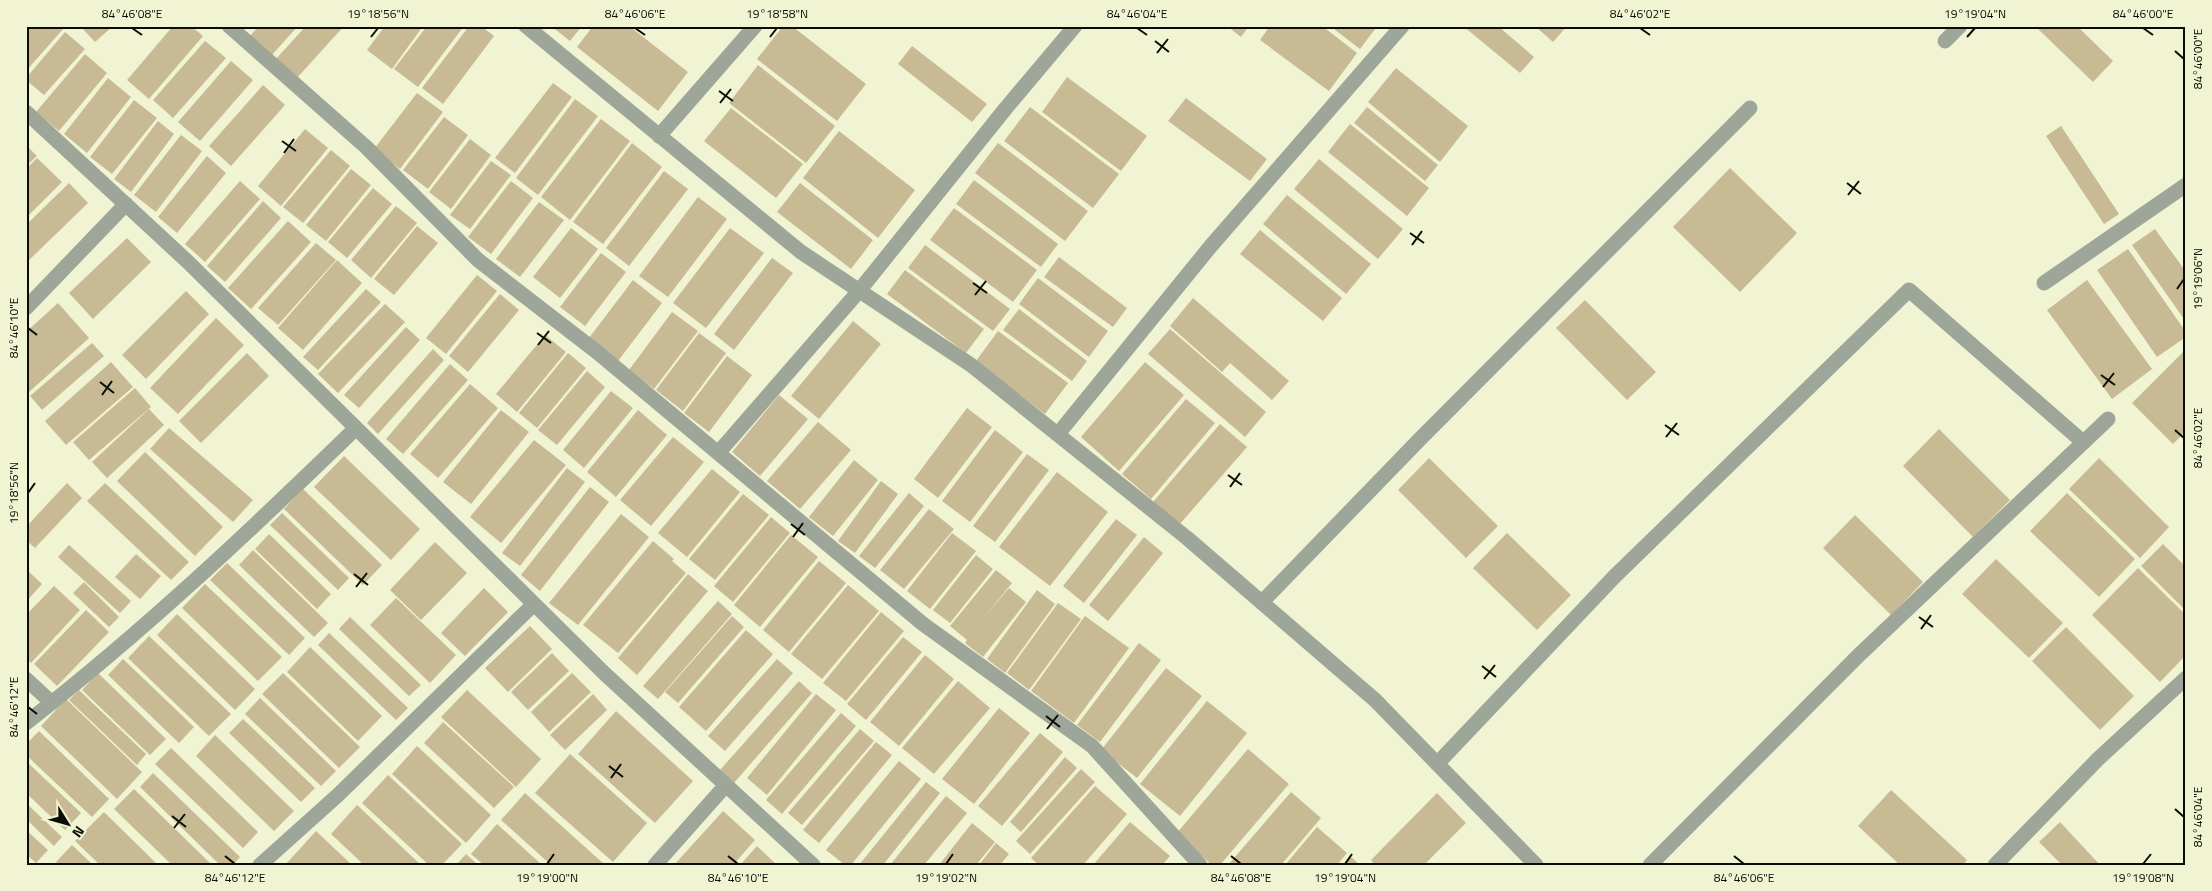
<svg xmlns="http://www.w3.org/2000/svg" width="2212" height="891" font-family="'Titillium Web',sans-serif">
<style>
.building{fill:#c7ba95}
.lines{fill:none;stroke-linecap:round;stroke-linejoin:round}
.street{stroke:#9ea69a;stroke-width:15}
.ticks{fill:none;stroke:#0b0c03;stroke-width:2}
.neatline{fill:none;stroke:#0b0c03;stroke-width:2}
.ticks-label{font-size:12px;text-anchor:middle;fill:#0b0c03}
</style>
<rect width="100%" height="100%" fill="#f0f4d3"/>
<path class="building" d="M26,26H61L64,28L26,71Z
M80,26H113L95,42Z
M173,26H191L203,36L149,99L127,80Z
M259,26H298L271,56L249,37Z
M306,26H344L296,79L275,60Z
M385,26H423L392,69L367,50Z
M427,26H464L418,87L394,69Z
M469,26H481L494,36L443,104L422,88Z
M551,26H582L570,41Z
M593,26H629L688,72L658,111L577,47Z
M783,26H792L866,84L837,121L757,59Z
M1227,26H1249L1241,37Z
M1270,26H1322L1357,53L1329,91L1260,40Z
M1330,26H1371L1375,29L1360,49Z
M1463,26H1498L1534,57L1520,73Z
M1535,26H1567L1553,42Z
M2035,26H2077L2113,61L2093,82Z
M65,32L85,49L44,95L26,80V78Z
M205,41L226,58L173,118L153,100Z
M912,46L987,104L972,122L898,64Z
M85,54L107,73L59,131L36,112Z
M231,61L253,80L200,141L178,122Z
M758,65L835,126L806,163L729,103Z
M1396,68L1468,126L1440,162L1368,102Z
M1067,77L1147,136L1121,171L1042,112Z
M108,78L131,97L87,153L64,134Z
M553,83L572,97L515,173L495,158Z
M263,85L285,105L231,166L209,146Z
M417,93L443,112L400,169L374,149Z
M1186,98L1267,159L1250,181L1168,121Z
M575,99L598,116L538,195L516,178Z
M134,100L157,118L112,174L90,157Z
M1030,107L1119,174L1093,208L1004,141Z
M1367,107L1438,165L1425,181L1354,123Z
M731,108L803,164L776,198L704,141Z
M444,117L468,135L428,189L403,170Z
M601,119L630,141L570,220L541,197Z
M158,121L174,134L131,192L114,179Z
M1350,124L1429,188L1407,216L1328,152Z
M2061,126L2119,214L2104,224L2046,136Z
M305,129L328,148L281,206L258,186Z
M839,131L915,190L878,238L803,178Z
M181,135L202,151L156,212L134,195Z
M470,139L491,155L451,209L429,192Z
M632,143L662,167L603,244L573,222Z
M998,143L1088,211L1065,241L975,173Z
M26,145L37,156L26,166Z
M331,150L350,166L303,223L283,207Z
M207,156L226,173L177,233L158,217Z
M37,158L62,182L26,218V169Z
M1319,159L1403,229L1378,259L1294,189Z
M491,161L511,175L470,229L450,215Z
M1730,168L1797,233L1740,292L1673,227Z
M351,169L371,185L326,241L306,225Z
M664,171L688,189L629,266L606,248Z
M974,180L1058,244L1041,267L956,204Z
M240,181L260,199L205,262L185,244Z
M511,181L533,198L491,254L468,237Z
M69,183L88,203L26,263V225Z
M800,183L873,240L851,269L777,212Z
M373,188L392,204L347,258L328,242Z
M1287,195L1371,264L1346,294L1263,224Z
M698,197L727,219L668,297L639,276Z
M263,201L281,218L225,282L207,266Z
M539,202L564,220L520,277L496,259Z
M396,206L417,223L371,278L351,260Z
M954,208L1037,270L1013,302L930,240Z
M288,221L311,242L251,309L228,288Z
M417,226L438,243L394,295L374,279Z
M571,228L598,249L560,298L533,277Z
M730,228L764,253L706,328L673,303Z
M2155,229L2186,272V322L2132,245Z
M1260,230L1342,298L1323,321L1240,254Z
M127,238L151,262L93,319L69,293Z
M316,243L336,260L278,325L258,308Z
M925,245L1010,309L993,331L908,268Z
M2128,249L2186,332V337L2157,357L2097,270Z
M601,253L626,272L585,326L560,307Z
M1059,257L1127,308L1113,327L1044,277Z
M772,258L793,273L734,350L714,334Z
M337,260L362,283L303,350L278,328Z
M905,270L984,329L966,353L887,294Z
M477,275L497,291L446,354L426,338Z
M1038,278L1108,331L1089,357L1019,304Z
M633,280L662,303L618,361L589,338Z
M2087,280L2152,369L2112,399L2047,310Z
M366,289L381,302L318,370L303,357Z
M186,291L209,314L146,379L122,355Z
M500,294L519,310L468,372L449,356Z
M1193,298L1289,381L1272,400L1230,363L1222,372L1170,326Z
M1585,300L1656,372L1627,400L1556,328Z
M58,303L89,338L28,393L26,332Z
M385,304L405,322L338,393L318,374Z
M1019,309L1087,361L1072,381L1003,330Z
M672,312L698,331L654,389L629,370Z
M216,318L244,345L178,414L150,388Z
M853,321L881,344L819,419L791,396Z
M406,327L420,340L359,408L344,395Z
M1170,329L1266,412L1245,437L1148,354Z
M998,331L1068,383L1045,414L976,361Z
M699,333L726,353L683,411L656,390Z
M545,335L566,352L517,412L496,394Z
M92,343L104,356L42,410L30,396Z
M433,349L444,360L378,434L367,423Z
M2186,349V431L2173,444L2132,403Z
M247,353L269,376L201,443L179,421Z
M568,353L586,368L537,428L519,413Z
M727,356L752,375L709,432L684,413Z
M111,362L133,387L66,445L45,421Z
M1145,362L1184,395L1119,471L1081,437Z
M450,364L468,380L403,454L386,439Z
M587,371L605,387L557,445L538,430Z
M470,384L498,408L438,478L410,454Z
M135,388L151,407L89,460L73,442Z
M611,391L633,408L584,468L563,450Z
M779,395L808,419L760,476L732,452Z
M1186,399L1215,423L1151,499L1122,474Z
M967,408L992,427L938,498L914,479Z
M149,409L164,425L107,478L92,462Z
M501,410L529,432L471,504L443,482Z
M638,410L667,435L616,497L587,472Z
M818,422L851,450L800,509L767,481Z
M1220,424L1247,447L1179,525L1153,502Z
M169,428L253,500L233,522L150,449Z
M1939,429L2010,500L1973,537L1903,466Z
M995,430L1023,452L970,522L942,501Z
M673,437L704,462L651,526L620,500Z
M534,440L566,465L501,543L470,517Z
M145,452L223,527L195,556L117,481Z
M1027,454L1049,470L995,542L973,526Z
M344,456L420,529L391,560L314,487Z
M1429,458L1498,526L1466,558L1398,490Z
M2099,458L2169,527L2140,558L2069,489Z
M854,460L878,480L833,536L809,517Z
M567,468L585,482L520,566L502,553Z
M712,469L740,492L687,557L658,533Z
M1057,472L1108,512L1050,586L999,547Z
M881,481L898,494L855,553L838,541Z
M67,483L82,498L35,548L26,540V527Z
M105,483L189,562L171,580L87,501Z
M590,487L609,502L540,591L521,575Z
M303,489L382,565L363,585L284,509Z
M909,493L924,506L875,568L859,556Z
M2067,493L2135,559L2099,597L2030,531Z
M743,494L769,515L715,580L689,559Z
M929,509L954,529L904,589L880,570Z
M282,513L349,578L338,590L270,525Z
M621,514L649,537L578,625L549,603Z
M1855,515L1923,582L1891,615L1823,548Z
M771,517L790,533L733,602L714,586Z
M1116,519L1137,535L1084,603L1063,586Z
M952,533L976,551L930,609L907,591Z
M1507,533L1571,595L1537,630L1473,568Z
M269,534L331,594L317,609L255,549Z
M791,535L818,557L760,627L734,605Z
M1144,537L1163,553L1108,621L1089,605Z
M653,541L674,559L672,561L686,573L618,653L583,625Z
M435,542L467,573L421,620L390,590Z
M2163,544L2186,567V611L2141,566Z
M69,545L131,601L120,613L58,557Z
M253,550L328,623L314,637L239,565Z
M136,554L161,576L140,599L115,577Z
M976,555L993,569L950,623L933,610Z
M1996,559L2063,623L2029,658L1962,594Z
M819,561L846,583L789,652L763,630Z
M227,563L305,638L289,655L210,580Z
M2138,568L2186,615V655L2160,682L2092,615Z
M26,569L42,584L26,602Z
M996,570L1012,583L985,616L1009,588L1026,602L983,657L965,643L967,640L950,626Z
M688,574L708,591L637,675L618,658Z
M84,582L119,617L109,627L73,593Z
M205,584L282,657L258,681L182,608Z
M848,585L879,611L822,679L791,654Z
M54,586L80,610L31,663L26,659V615Z
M484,588L508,612L465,656L441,633Z
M1037,590L1055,604L1005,673L987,659Z
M396,598L456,655L430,683L370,625Z
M718,601L732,614L658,699L643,686Z
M1058,603L1081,619L1029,690L1007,673Z
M86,610L109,632L57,686L34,664Z
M881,612L904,631L846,701L823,683Z
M177,614L255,689L235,710L157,635Z
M732,616L744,627L678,703L665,692Z
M1085,616L1129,648L1074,723L1031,691Z
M350,617L421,685L409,696L339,629Z
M530,626L552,649L508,692L485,668Z
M2066,627L2134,696L2100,730L2032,661Z
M746,630L773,654L706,731L679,707Z
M329,633L408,708L396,720L318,645Z
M149,636L231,714L209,736L128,658Z
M903,637L922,652L866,720L847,704Z
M1139,643L1161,660L1100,742L1077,725Z
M310,647L382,716L358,741L287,672Z
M552,653L569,671L528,710L511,692Z
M925,655L954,679L899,746L870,722Z
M123,659L194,727L179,743L108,675Z
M777,659L793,673L725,751L708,736Z
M1166,668L1202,696L1137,778L1101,750Z
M98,673L166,739L150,755L82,690Z
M283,673L360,747L339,768L262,694Z
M572,673L591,692L549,732L531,712Z
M799,681L812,693L734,783L720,770Z
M958,681L990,708L934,774L902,748Z
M79,690L146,754L137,765L69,700Z
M467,690L541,759L516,787L441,717Z
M593,694L607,710L565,750L550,735Z
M816,694L836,710L767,795L747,778Z
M260,698L336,771L321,786L245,714Z
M66,699L142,772L117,799L41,726Z
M1207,701L1247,733L1180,816L1140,784Z
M999,708L1030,733L974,804L942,779Z
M616,711L693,781L655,823L578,754Z
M841,713L856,726L782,814L766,800Z
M243,719L315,788L301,802L229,733Z
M443,722L514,787L494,808L424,743Z
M860,729L874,741L802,825L788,813Z
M39,731L109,799L92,817L26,755V744Z
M1040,733L1063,752L1002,826L978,806Z
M215,735L294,811L274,831L196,756Z
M876,742L892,755L819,843L803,830Z
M417,746L491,815L466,843L392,774Z
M171,748L258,832L243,848L155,764Z
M1248,749L1289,784L1220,865H1212L1176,834Z
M570,754L647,823L613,862L535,793Z
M1065,757L1077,768L1021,832L1010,822Z
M26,761L81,813L65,830L26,793Z
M899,761L921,779L851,865H845L826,850Z
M1081,769L1095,782L1030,854L1016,841Z
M153,773L240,857L233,865H220L140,787Z
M388,775L462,844L442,865H429L362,803Z
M926,782L940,793L883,865H859Z
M1095,786L1127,814L1083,865H1039L1031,858Z
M134,789L212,865H172L114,809Z
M1891,790L1967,860L1963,865H1900L1858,826Z
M1291,792L1321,818L1281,865H1228Z
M525,793L605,865H551L501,820Z
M1437,793L1466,823L1424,865H1375L1371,860Z
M946,796L967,813L924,865H890Z
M26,803L62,837L54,846L26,819Z
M357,805L421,865H364L331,834Z
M723,811L755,840L733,865H674Z
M104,812L158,865H100L75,841Z
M1130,822L1170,856L1162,865H1093Z
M2060,822L2100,865H2062L2039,842Z
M972,823L995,842L976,865H939Z
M497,824L542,865H484L471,854Z
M1317,827L1347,853L1337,865H1285Z
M26,830L48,850L36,863L26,854Z
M316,831L352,865H287L286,864Z
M996,843L1009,854L1000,865H979Z
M72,845L93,865H60L56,862Z
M757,846L777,865H740Z
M466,854L478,865H456Z
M1350,856L1360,865H1343Z"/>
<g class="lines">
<path class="street" d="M229,26L366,147L478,260L597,352L923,624L1092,746L1200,865
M526,26L801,252L971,365L1187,538L1375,700L1536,865
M1945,41L1960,26
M26,112L188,262L605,674L813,865
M659,136L755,26
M2044,283L2186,185
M26,308L126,204
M1058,434L1210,247L1402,26
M719,452L859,291L1006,108L1075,26
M1262,602L1421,438L1750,108
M26,679L52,703
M26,723C143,632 250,531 356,428
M1437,764L1614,577L1909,290L2083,442
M260,865L338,795L534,604
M655,865L726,785
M1650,865L1858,656L2108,419
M1995,865L2098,759L2186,678"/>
</g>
<path class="ticks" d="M132,28L142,35M635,28L645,35M1137,28L1147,35M1640,28L1650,35M2143,28L2153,35M371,37L378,28M770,37L777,28M1967,37L1975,28M1155,41L1169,52M2175,51L2184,59M1157,53L1168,39M719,91L733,101M720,103L731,89M282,141L296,151M284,153L294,139M1847,183L1861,194M1848,195L1859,181M1410,233L1424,243M1412,245L1422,231M973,283L987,293M2177,289L2184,279M975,295L986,281M28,328L37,335M537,333L551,343M538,345L549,331M2101,375L2115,385M100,382L114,393M2103,387L2114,373M102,395L112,381M1665,425L1679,435M2175,430L2184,438M1666,437L1677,423M1228,475L1242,485M1230,487L1240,473M28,493L35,483M791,524L805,535M793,537L803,523M354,574L368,585M356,587L367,573M1919,617L1933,627M1921,629L1931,615M1482,666L1496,677M1484,679L1495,665M28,707L37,714M1046,716L1060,727M1047,729L1058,715M609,766L623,777M611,778L621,764M2175,809L2184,817M172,816L186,827M174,828L185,814M225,856L235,864M728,856L738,864M1231,856L1241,864M1734,856L1744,864M547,864L554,854M946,864L953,854M1345,864L1352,854M2143,864L2151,854"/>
<rect width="2212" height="891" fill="none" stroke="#f0f4d3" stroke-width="55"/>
<g transform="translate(68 824) rotate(127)" stroke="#f0f4d3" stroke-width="4" paint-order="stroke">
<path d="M0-4L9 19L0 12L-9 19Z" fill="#0b0c03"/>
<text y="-8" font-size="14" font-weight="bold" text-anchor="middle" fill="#0b0c03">N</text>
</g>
<rect x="28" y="28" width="2156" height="836" class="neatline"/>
<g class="ticks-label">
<text x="132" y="18">84°46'08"E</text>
<text x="378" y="18">19°18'56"N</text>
<text x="635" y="18">84°46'06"E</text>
<text x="777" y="18">19°18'58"N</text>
<text x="1137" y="18">84°46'04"E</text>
<text x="1640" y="18">84°46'02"E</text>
<text x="1975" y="18">19°19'04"N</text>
<text x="2143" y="18">84°46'00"E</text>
<text transform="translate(2198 59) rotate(-90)" y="4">84°46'00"E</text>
<text transform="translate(2198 279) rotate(-90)" y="4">19°19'06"N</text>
<text transform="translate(14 328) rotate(-90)" y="4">84°46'10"E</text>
<text transform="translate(2198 438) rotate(-90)" y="4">84°46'02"E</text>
<text transform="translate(14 493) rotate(-90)" y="4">19°18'56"N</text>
<text transform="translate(14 707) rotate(-90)" y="4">84°46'12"E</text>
<text transform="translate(2198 817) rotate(-90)" y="4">84°46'04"E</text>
<text x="235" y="882">84°46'12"E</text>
<text x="547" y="882">19°19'00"N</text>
<text x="738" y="882">84°46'10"E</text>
<text x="946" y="882">19°19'02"N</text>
<text x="1241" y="882">84°46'08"E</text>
<text x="1345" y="882">19°19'04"N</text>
<text x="1744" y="882">84°46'06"E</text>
<text x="2143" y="882">19°19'08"N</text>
</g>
</svg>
